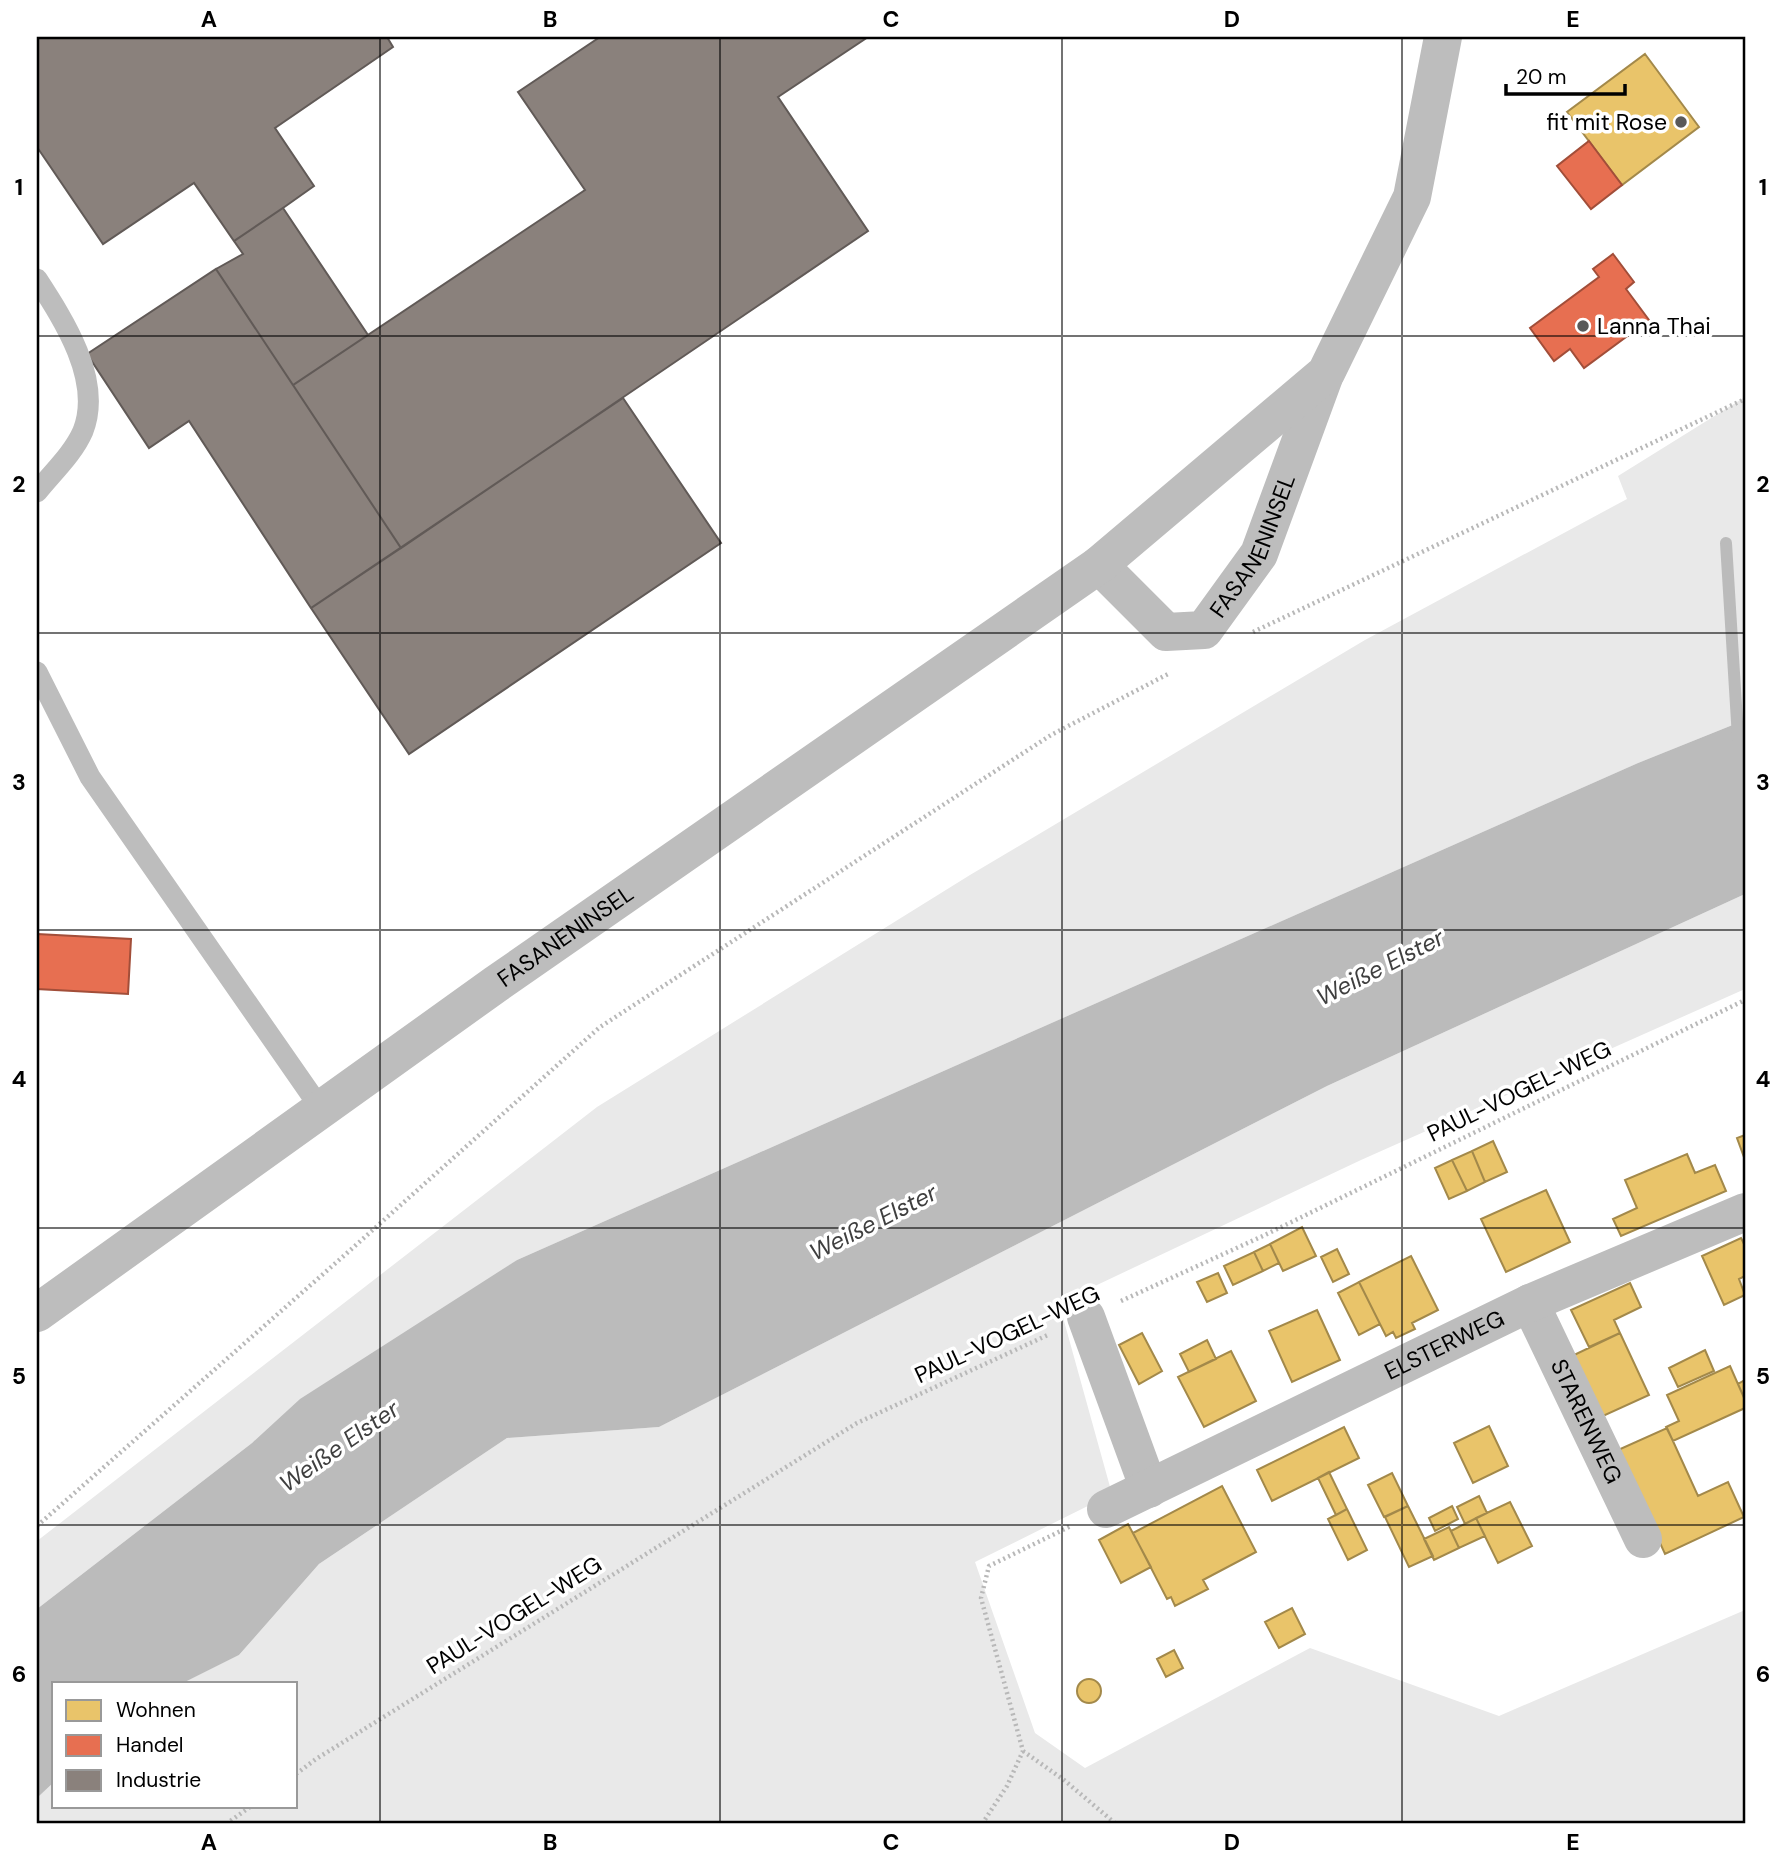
<svg xmlns="http://www.w3.org/2000/svg" width="1782" height="1861" font-family="'DM Sans',sans-serif">
<style>
.green{fill:#e9e9e9}
.water{fill:#bbb}
.homes{fill:#e9c46a;stroke:#a3894a;stroke-width:2}
.shops{fill:#e76f51;stroke:#a24e39;stroke-width:2}
.industry{fill:#8a817c;stroke:#615a57;stroke-width:2}
.lines{fill:none;stroke-linecap:round;stroke-linejoin:round}
.stream{stroke:#bbb;stroke-width:12}
.path{stroke:#b8b8b8;stroke-width:4.5;stroke-dasharray:2 3.5;stroke-linecap:butt}
.service{stroke:#bdbdbd;stroke-width:21}
.minor{stroke:#bdbdbd;stroke-width:38}
.grid{fill:none;stroke:#000;stroke-width:2;stroke-opacity:0.55}
.poi-dot{fill:#595959;stroke:#fff;stroke-width:2.5}
.labels{text-anchor:middle;dominant-baseline:central;stroke-width:7;stroke-linejoin:round;paint-order:stroke}
.poi-label{font-size:23px;fill:#000;stroke:#fff;text-anchor:end}
.street-label{font-size:23px;fill:#000;stroke:#fff}
.water-label{font-size:24px;font-style:italic;fill:#3f3f3f;stroke:#fff}
.neatline{fill:none;stroke:#000;stroke-width:2.5}
.grid-label{font-size:23px;text-anchor:middle;font-weight:bold;fill:#000}
</style>
<rect width="100%" height="100%" fill="#fff"/>
<path class="green" d="M1745,397V720L1638,763L517,1260L252,1443L37,1609V1541L597,1107L970,875L1365,640L1627,499L1618,476Z
M1745,894V989L1361,1160L1059,1303L1112,1494L975,1562L1035,1733L1085,1768L1310,1648L1499,1716L1745,1610V1824H37V1798L54,1782V1807H296V1684H181L239,1655L319,1564L507,1438L659,1427L1327,1086Z"/>
<path class="water" d="M1745,720V894L1327,1086L659,1427L507,1438L319,1564L239,1655L181,1684H54V1782L37,1798V1609L252,1443L300,1399L517,1260L1638,763Z"/>
<path class="homes" d="M1645,54L1699,127L1622,185L1567,112Z
M1745,1135V1160L1737,1138Z
M1493,1141L1507,1172L1485,1182L1472,1151Z
M1472,1151L1485,1182L1467,1191L1452,1160Z
M1687,1154L1695,1173L1715,1165L1726,1191L1621,1236L1613,1219L1637,1208L1625,1180Z
M1452,1160L1467,1191L1449,1199L1435,1168Z
M1546,1190L1570,1242L1506,1272L1481,1219Z
M1302,1227L1316,1256L1283,1271L1270,1244Z
M1741,1238L1745,1246V1276L1739,1279L1745,1295L1724,1305L1702,1256Z
M1270,1244L1279,1263L1263,1271L1254,1252Z
M1337,1249L1349,1274L1333,1282L1321,1257Z
M1254,1252L1263,1271L1233,1285L1224,1266Z
M1411,1256L1438,1310L1412,1323L1415,1329L1396,1338L1393,1332L1386,1336L1359,1282Z
M1218,1273L1227,1293L1207,1302L1197,1282Z
M1359,1282L1380,1324L1359,1335L1338,1293Z
M1630,1283L1641,1307L1614,1320L1620,1333L1589,1347L1571,1310Z
M1317,1310L1340,1360L1292,1382L1269,1331Z
M1142,1333L1162,1371L1139,1384L1119,1345Z
M1620,1333L1649,1395L1603,1416L1574,1355Z
M1207,1340L1216,1359L1189,1372L1180,1354Z
M1705,1350L1714,1371L1678,1387L1669,1368Z
M1231,1351L1256,1401L1204,1427L1178,1377Z
M1730,1366L1745,1400V1408L1673,1441L1666,1427L1679,1421L1667,1395Z
M1745,1380V1400L1738,1384Z
M1489,1426L1508,1466L1473,1483L1454,1443Z
M1344,1427L1359,1458L1272,1501L1257,1470Z
M1667,1428L1698,1496L1728,1482L1744,1517L1665,1554L1618,1450Z
M1329,1472L1347,1509L1336,1515L1318,1478Z
M1392,1473L1408,1506L1384,1517L1368,1485Z
M1222,1486L1256,1552L1203,1580L1208,1589L1175,1606L1171,1597L1167,1599L1133,1533Z
M1479,1496L1487,1513L1465,1524L1457,1507Z
M1510,1502L1532,1546L1498,1563L1476,1518Z
M1408,1506L1433,1556L1409,1567L1385,1517Z
M1452,1506L1458,1519L1435,1531L1429,1518Z
M1347,1509L1367,1550L1348,1560L1328,1519Z
M1476,1518L1485,1536L1459,1548L1451,1531Z
M1128,1524L1151,1567L1121,1583L1099,1540Z
M1449,1527L1459,1548L1434,1560L1424,1539Z
M1292,1608L1305,1634L1279,1648L1265,1622Z
M1174,1650L1183,1668L1166,1677L1157,1659Z
M1077 1691a12 12 0 1 1 24 0a12 12 0 1 1-24 0Z"/>
<path class="shops" d="M1589,141L1622,185L1591,209L1557,166Z
M1613,254L1634,282L1626,289L1649,320L1584,368L1570,349L1554,361L1530,328L1599,277L1593,269Z
M37,934L131,939L128,994L37,989Z"/>
<path class="industry" d="M37,37H387L393,47L275,128L314,186L283,208L234,241L194,183L103,244L37,147Z
M600,37H868L778,97L868,231L401,548L293,385L585,190L518,92Z
M283,208L368,335L293,385L216,269L243,254L234,241Z
M216,269L401,548L311,608L189,421L149,448L87,354Z
M623,398L721,543L409,754L311,608Z"/>
<g class="lines">
<path class="stream" d="M1726,543L1738,738"/>
<path class="path" d="M1253,632L1745,399
M1121,1301L1265,1235L1745,1000
M37,1526L347,1253L600,1027L1051,735L1170,673
M1023,1751L1064,1780L1116,1824
M296,1774L316,1759L857,1423L1050,1334
M226,1824L250,1807
M982,1824L1007,1786L1023,1751L981,1598L989,1566L1071,1526"/>
<path class="service" d="M37,279C63,319 103,380 83,431C73,454 52,473 37,492
M37,672L90,777L321,1109"/>
<g class="minor">
<path id="s1" d="M1099,565L1166,632L1204,630L1259,554L1324,377"/>
<path id="s2" d="M1530,1303L1643,1539"/>
<path id="s3" d="M37,1313L496,984L1099,565L1326,373L1412,197L1443,37"/>
<path d="M1086,1317L1149,1489"/>
<path id="s4" d="M1106,1509L1530,1303L1745,1212"/>
</g>
</g>
<path class="grid" d="M380,37V1824M720,37V1824M1062,37V1824M1402,37V1824M37,336H1745M37,633H1745M37,930H1745M37,1228H1745M37,1525H1745"/>
<g class="poi-dot">
<circle cx="1681" cy="122" r="7"/>
<circle cx="1583" cy="326" r="7"/>
</g>
<g class="labels">
<g class="poi-label">
<text x="1667" y="122">fit mit Rose</text>
<text x="1597" y="326" text-anchor="start">Lanna Thai</text>
</g>
<g class="street-label">
<text stroke="none"><textPath href="#s1" startOffset="231">FASANENINSEL</textPath></text>
<text stroke="none"><textPath href="#s3" startOffset="649">FASANENINSEL</textPath></text>
<text transform="translate(1519 1091) rotate(-26)">PAUL-VOGEL-WEG</text>
<text transform="translate(1007 1334) rotate(-25)">PAUL-VOGEL-WEG</text>
<text stroke="none"><textPath href="#s4" startOffset="376">ELSTERWEG</textPath></text>
<text stroke="none"><textPath href="#s2" startOffset="131">STARENWEG</textPath></text>
<text transform="translate(514 1615) rotate(-32)">PAUL-VOGEL-WEG</text>
</g>
<g class="water-label">
<text transform="translate(1380 967) rotate(-27)">Weiße Elster</text>
<text transform="translate(873 1222) rotate(-27)">Weiße Elster</text>
<text transform="translate(339 1446) rotate(-35)">Weiße Elster</text>
</g>
</g>
<rect width="1782" height="1861" fill="none" stroke="#ffffff" stroke-width="77"/>
<rect x="52" y="1682" width="245" height="126" fill="#ffffff" stroke="#999999" stroke-width="2"/>
<rect x="66" y="1700" width="35" height="21" fill="#e9c46a" stroke="#999999" stroke-width="2"/>
<text x="116" y="1717" font-size="21" fill="#000000">Wohnen</text>
<rect x="66" y="1735" width="35" height="21" fill="#e76f51" stroke="#999999" stroke-width="2"/>
<text x="116" y="1752" font-size="21" fill="#000000">Handel</text>
<rect x="66" y="1770" width="35" height="21" fill="#8a817c" stroke="#999999" stroke-width="2"/>
<text x="116" y="1787" font-size="21" fill="#000000">Industrie</text>
<path d="M1506 84v10h119v-10" fill="none" stroke="#000000" stroke-width="3.5"/>
<text x="1516" y="84" font-size="21" fill="#000000" stroke="#ffffff" stroke-width="5" paint-order="stroke">20 m</text>
<rect x="38" y="38" width="1706" height="1784" class="neatline"/>
<g class="grid-label">
<text x="209" y="27">A</text>
<text x="550" y="27">B</text>
<text x="891" y="27">C</text>
<text x="1232" y="27">D</text>
<text x="1573" y="27">E</text>
<text x="19" y="195">1</text>
<text x="1763" y="195">1</text>
<text x="19" y="492">2</text>
<text x="1763" y="492">2</text>
<text x="19" y="790">3</text>
<text x="1763" y="790">3</text>
<text x="19" y="1087">4</text>
<text x="1763" y="1087">4</text>
<text x="19" y="1384">5</text>
<text x="1763" y="1384">5</text>
<text x="19" y="1682">6</text>
<text x="1763" y="1682">6</text>
<text x="209" y="1850">A</text>
<text x="550" y="1850">B</text>
<text x="891" y="1850">C</text>
<text x="1232" y="1850">D</text>
<text x="1573" y="1850">E</text>
</g>
</svg>
